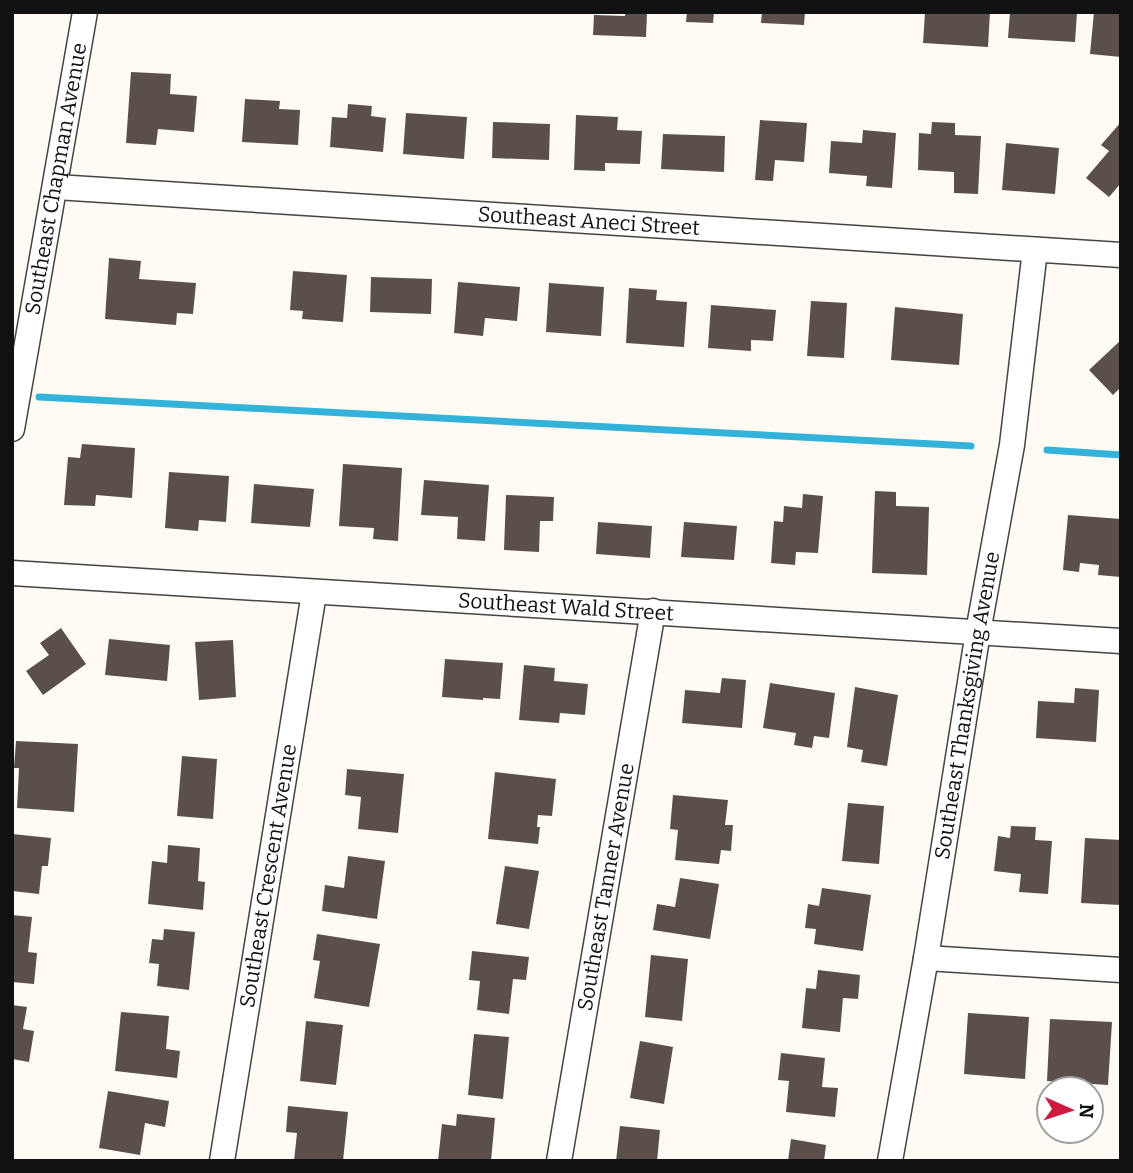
<svg xmlns="http://www.w3.org/2000/svg" width="1133" height="1173" font-family="Bitter,serif">
<style>
.lines{fill:none;stroke-linecap:round;stroke-linejoin:round}
.stream{stroke:#33b3da;stroke-width:7}
.building{fill:#5b4f4c}
.street-casing{stroke:#444;stroke-width:27}
.street{stroke:#fff;stroke-width:24}
.labels{text-anchor:middle;dominant-baseline:central;stroke-width:7;stroke-linejoin:round;paint-order:stroke}
.street-label{font-size:21px;fill:#111;stroke:#fff}
</style>
<rect width="100%" height="100%" fill="#fffbf4"/>
<g class="lines">
<path class="stream" d="M39,397L971,446
M1047,450L1121,455"/>
</g>
<path class="building" d="M625,12H647L646,37L593,35L594,15L625,16Z
M687,12H714L713,23L686,22Z
M762,12H805L804,25L761,23Z
M925,12H990L988,47L923,43Z
M1010,12H1077L1075,42L1008,38Z
M1094,12H1121V57L1090,54Z
M131,72L171,74L170,94L197,96L194,132L158,129L156,145L126,143Z
M245,99L280,101L279,109L300,110L298,145L242,142Z
M348,104L372,106L371,116L386,118L383,152L330,147L332,117L347,118Z
M406,113L467,117L464,159L403,154Z
M576,115L618,117L617,130L642,131L640,164L605,163V171L574,170Z
M760,120L807,123L804,162L775,160L773,181L755,180Z
M493,122L550,124L549,160L492,158Z
M932,122L955,123V135L981,136L978,194L954,193V172L918,170L919,133L931,134Z
M1121,122V183L1109,197L1086,178L1109,151L1101,145Z
M863,130L896,133L892,188L866,186L867,176L829,173L831,141L862,143Z
M663,134L725,136L724,172L661,169Z
M1006,143L1059,148L1055,194L1002,190Z
M109,258L141,261L139,279L196,283L193,314L177,313L176,325L105,319Z
M293,271L347,275L343,322L302,319L303,311L290,310Z
M371,277L432,279L431,314L370,312Z
M458,282L520,287L517,321L485,318L483,336L454,333Z
M549,283L604,287L601,336L546,332Z
M629,288L657,290L656,300L687,302L684,347L626,343Z
M811,301L847,303L844,358L807,356Z
M711,305L776,310L773,341L751,340V351L708,348Z
M895,307L963,314L959,365L891,360Z
M1121,340V387L1113,395L1089,370Z
M82,444L135,448L132,498L96,495L95,506L64,505L68,457L80,458Z
M343,464L402,468L398,541L373,539L374,528L339,526Z
M169,472L229,476L226,522L199,520L198,531L165,528Z
M424,480L489,485L485,541L457,539L458,517L421,515Z
M254,484L314,489L310,527L251,523Z
M875,491L896,492V506L929,507L927,575L872,573Z
M803,494L823,496L818,553L796,552L795,565L771,563L774,521L783,522L784,506L802,508Z
M506,495L554,497L553,521H540L539,552L504,550Z
M1068,515L1121,519V577L1098,575L1099,565L1080,563L1079,572L1063,570Z
M598,522L652,526L650,558L596,554Z
M684,522L737,526L734,560L681,557Z
M61,628L86,664L43,695L26,671L49,655L40,643Z
M109,639L170,645L167,681L105,675Z
M233,640L236,697L199,700L195,642Z
M445,659L503,663L500,699L483,698V700L442,697Z
M524,665L555,668L554,681L588,684L585,715L560,713L559,723L519,720Z
M722,678L746,680L742,728L682,723L685,690L720,693Z
M770,683L835,693L829,738L814,736L812,748L794,745L796,733L763,728Z
M855,687L898,695L887,766L861,762L863,750L847,747Z
M1075,688L1099,690L1096,742L1036,738L1038,701L1074,703Z
M16,741L78,744L74,812L17,808L19,768H14Z
M182,756L217,759L213,819L177,816Z
M347,769L404,774L398,833L358,829L361,797L345,795Z
M495,772L556,779L552,816L538,815L537,827H540L538,844L488,839Z
M673,795L728,800L725,825H733L731,851L721,850L719,864L675,860L678,830L670,829Z
M848,803L884,806L879,864L842,861Z
M1011,826L1036,827L1035,840L1052,841L1048,894L1019,892L1021,874L994,871L998,836L1010,838Z
M12,834L51,838L48,866H42L39,894L12,891Z
M1085,838L1121,840V905L1081,903Z
M168,845L200,848L198,881L205,882L203,910L148,904L152,861L167,863Z
M348,856L385,861L377,919L322,911L325,885L344,888Z
M505,866L539,871L529,929L496,924Z
M680,878L719,884L710,939L653,930L657,904L675,907Z
M822,888L871,895L863,951L814,944L816,929L805,928L808,904L819,906Z
M12,915L32,917L28,952L37,953L34,984L12,982Z
M164,929L195,932L189,990L157,986L159,964L149,963L152,939L163,940Z
M317,934L380,944L369,1007L314,998L320,961L313,960Z
M472,951L529,957L526,980L513,979L509,1014L477,1010L480,981L469,980Z
M651,955L688,959L682,1021L645,1017Z
M818,970L860,975L858,999L843,998L840,1032L802,1028L806,988L816,989Z
M12,1005L27,1007L23,1029L34,1031L29,1062L12,1059Z
M121,1012L169,1016L166,1049L180,1051L177,1078L115,1071Z
M968,1013L1029,1017L1025,1079L964,1074Z
M1050,1019L1112,1022L1108,1085L1047,1081Z
M306,1021L343,1025L336,1085L300,1081Z
M474,1034L509,1037L503,1099L468,1095Z
M640,1041L673,1047L664,1104L630,1098Z
M781,1053L825,1058L822,1087L838,1088L835,1117L786,1112L789,1081L778,1080Z
M108,1091L169,1101L165,1127L145,1123L140,1155L99,1148Z
M288,1106L348,1112L343,1161H294L297,1133L286,1132Z
M457,1114L495,1118L491,1161H438L442,1124L456,1126Z
M620,1126L660,1130L657,1161H616Z
M791,1139L826,1145L824,1161H788Z"/>
<g class="lines">
<g class="street-casing">
<g id="street">
<path id="s1" d="M56,187L1121,255"/>
<path id="s2" d="M12,429L85,12"/>
<path id="s3" d="M12,573L1121,641"/>
<path d="M926,958L1121,970"/>
<path id="s4" d="M222,1161L314,593"/>
<path id="s5" d="M559,1161L653,611"/>
<path id="s6" d="M890,1161L926,958L978,632L1012,445L1035,250"/>
</g>
</g>
<use href="#street" class="street"/>
</g>
<g class="labels">
<g class="street-label">
<text stroke="none"><textPath href="#s2" startOffset="254">Southeast Chapman Avenue</textPath></text>
<text stroke="none"><textPath href="#s1" startOffset="534">Southeast Aneci Street</textPath></text>
<text stroke="none"><textPath href="#s3" startOffset="555">Southeast Wald Street</textPath></text>
<text stroke="none"><textPath href="#s6" startOffset="462">Southeast Thanksgiving Avenue</textPath></text>
<text stroke="none"><textPath href="#s4" startOffset="289">Southeast Crescent Avenue</textPath></text>
<text stroke="none"><textPath href="#s5" startOffset="278">Southeast Tanner Avenue</textPath></text>
</g>
</g>
<rect width="1133" height="1173" fill="none" stroke="#111111" stroke-width="28"/>
<g transform="translate(1070 1110) rotate(93)"><circle r="33" fill="#ffffff" stroke="#a0a0a0" stroke-width="2"/>
<path d="M0-5L12 26L0 18L-12 26Z" fill="#d01940"/>
<text y="-10" font-size="19" font-weight="bold" text-anchor="middle" fill="#111111">N</text>
</g>
</svg>
